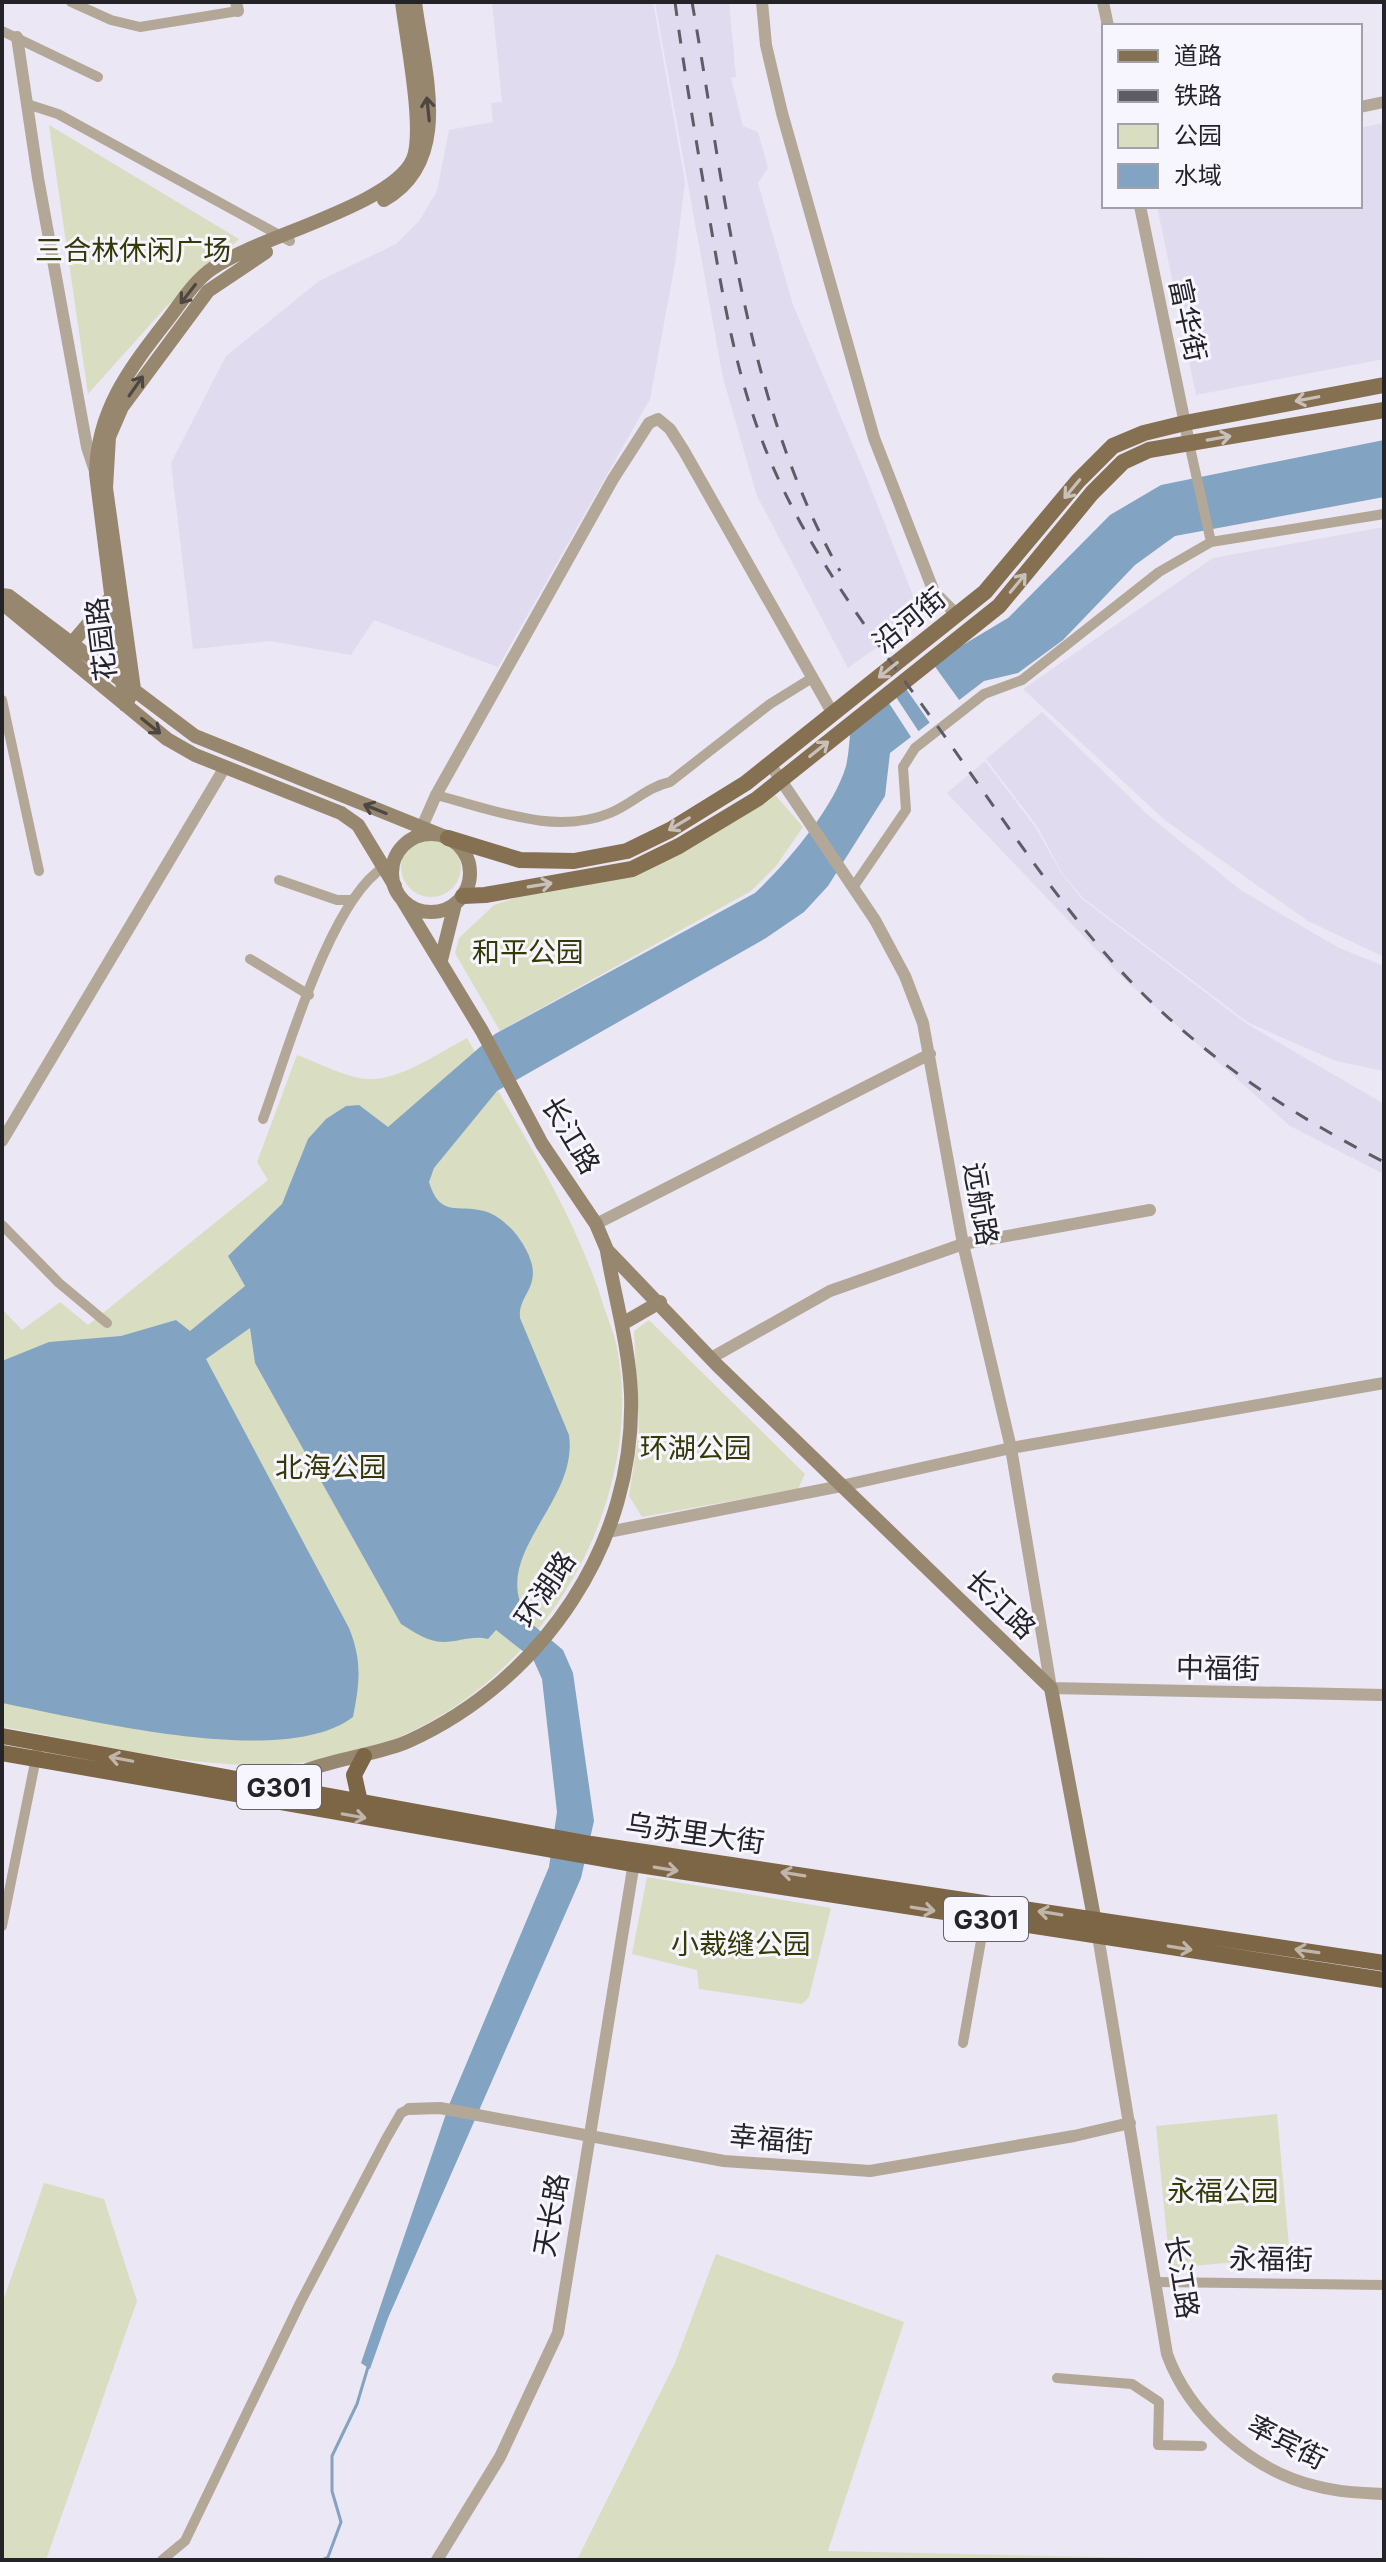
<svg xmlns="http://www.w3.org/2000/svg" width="1386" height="2562" font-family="Inter,'Noto Sans SC',sans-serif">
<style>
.built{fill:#e1dbef}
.green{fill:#d9dec2}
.water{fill:#82a3c2}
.pier{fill:#ebe7f4}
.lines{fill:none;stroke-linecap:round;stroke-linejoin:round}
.stream{stroke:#82a3c2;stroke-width:3}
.minor{stroke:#b3a797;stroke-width:10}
.tertiary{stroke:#b3a797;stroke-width:12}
.secondary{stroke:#98876f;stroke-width:14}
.primary{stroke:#857052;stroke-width:16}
.trunk{stroke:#7c6646;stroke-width:16}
.rail{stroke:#5e5c64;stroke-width:3;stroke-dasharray:14 14;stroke-linecap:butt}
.oneway{stroke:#4d4641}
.oneway2{stroke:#c9c0b9}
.oneway3{stroke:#c0b5ab}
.labels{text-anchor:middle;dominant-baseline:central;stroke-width:6;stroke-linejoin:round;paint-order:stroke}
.shield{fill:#f7f5fd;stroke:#636268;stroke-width:2}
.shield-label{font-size:26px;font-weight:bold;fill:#242328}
.park-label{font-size:28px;fill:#343905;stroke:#f7f5fd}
.street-label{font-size:28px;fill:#242328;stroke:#f7f5fd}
</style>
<rect width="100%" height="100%" fill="#ebe7f4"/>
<path class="built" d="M492,2H653L685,182L675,264L650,399L498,667L374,620L351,655L270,641L193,649L171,463L226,356L319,281L396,244L419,221L437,191L449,130L493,122L491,103L502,102Z
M655,2H729L736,77L731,78L743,126L758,132L768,168L758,183L793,305L866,476L921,616L848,668L757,496L723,378Z
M1384,123V359L1196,395L1157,206H1360V128Z
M1384,527V957L1308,921L1166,821L1023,689L1213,558Z
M1042,712L1149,816L1242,891L1339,948L1384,966V1071L1336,1061L1249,1023L1083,898L1062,873L1037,826L986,759Z
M985,761L1036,828L1061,873L1082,899L1247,1024L1384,1104V1174L1290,1126L1123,978L947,793Z"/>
<path class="green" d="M49,125L239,239L165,308L88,394Z
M772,791L803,827L776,866L751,891L500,1031L455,953L459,938L494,905L524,895L636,873Z
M401 867a30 30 0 1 1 60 0a30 30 0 1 1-60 0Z
M467,1038C517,1125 574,1210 604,1307C609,1322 616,1338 618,1354C632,1428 610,1516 572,1580C507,1692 396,1764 264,1765C177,1766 88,1742 2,1727V1309L22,1330L60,1302L88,1325L268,1180L257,1162L297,1055C320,1063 351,1081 375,1079C407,1076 440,1052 467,1038Z
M649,1320L805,1474L798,1489L642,1517L629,1496L639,1431L634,1331Z
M647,1877L831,1908L809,1997L802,2004L699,1989L697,1970L632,1954Z
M1277,2114L1290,2257L1170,2268L1156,2126Z
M44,2183L104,2199L137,2301L46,2560H2V2304Z
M716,2254L904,2322L828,2551L1235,2560H577L675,2363Z"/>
<path class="water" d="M1384,440V497L1175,536L1135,565L1063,640L1018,673L984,681L890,753L885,796L828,886L804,912L766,938L497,1091L434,1168L429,1182C440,1218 457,1204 484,1211C506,1217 527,1244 532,1265C537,1290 518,1297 520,1318L569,1435C578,1498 502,1546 520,1602L514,1609L563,1650L573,1673L594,1821L581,1878L388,2318L370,2369L361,2363L449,2105L549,1867L557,1812L542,1679L533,1659L496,1630L488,1639C471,1635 460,1642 443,1642C428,1642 414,1632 401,1624L255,1363L250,1328L206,1359L349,1628C362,1660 360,1682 353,1717C284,1770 84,1719 2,1703V1361L49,1342L121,1336L176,1320L190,1331L245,1286L228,1256L282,1204L308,1139L326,1119L346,1106L359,1105L388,1127L495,1034L755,893C786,864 834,808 846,766C849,754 849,741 851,728L936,661L1008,618L1110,515L1161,485Z"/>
<path class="pier" d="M931,661L962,704L932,726L902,683Z
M892,691L921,735L913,740L885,697Z"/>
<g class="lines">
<path class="stream" d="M322,2560L328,2557L341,2522L332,2491V2456L357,2404L368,2367"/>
<path class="minor" d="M71,2L111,20L140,27L238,11
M2,31L98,77
M27,104L58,114L290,241
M1189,443L1211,542
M2,700L39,871
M436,795C491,809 555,836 610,813C632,804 647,787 670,782L770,704L812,678
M279,880L337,900H351
M854,886L906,810L903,767L915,748L984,694L1022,680L1159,572L1211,542L1384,514
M250,959L309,995
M263,1119C286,1057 329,901 384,867
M2,1225L59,1283L107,1323
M2,1926L39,1743
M963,2043L985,1918
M1157,2282L1384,2285
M1057,2378L1132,2384L1159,2402L1158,2445L1202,2446
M162,2560L185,2541L301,2301L386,2139L401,2113L409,2109"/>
<path class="tertiary" d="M236,2L238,11
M762,2L766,45L782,113L874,438L934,592L957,615
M1103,2L1108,26
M17,37L38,178L87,447L95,471
M1360,107L1384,102
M1140,206L1189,443
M770,764L875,920L905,976L923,1023L963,1244L1011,1448L1051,1688L1384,1695
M420,826L418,836L436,795L613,479L649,423L658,419L670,429L684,451L833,714
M2,1141L225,767
M596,1224L930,1054
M711,1358L830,1291L963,1244L1150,1210
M608,1532L841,1486L1011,1448L1384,1383
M1098,1936L1167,2354C1189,2415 1252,2471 1316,2486C1338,2492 1361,2493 1384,2494
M409,2109L440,2108L724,2161L870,2171L1074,2136L1130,2123
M437,2560L500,2457L558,2333L635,1856"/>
<path class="secondary" d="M384,200C455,160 423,68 415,2
M2,595L9,596L195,736L448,838
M2,603L167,739L195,755L341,813L358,825L395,886
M71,644L112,596
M126,704L134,689L106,488L109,437L122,407L208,291L266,252
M125,705L96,474C97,409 131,367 169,318C182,301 195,280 213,268C257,237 394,205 413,159C425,130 406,37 402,2
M392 873a39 39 0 1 1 78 0a39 39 0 1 1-78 0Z
M402,899L482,1031L542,1144L596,1224L607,1250L717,1365L1051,1688L1096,1928
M441,960L455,904
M622,1324L660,1302
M274,1790C299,1761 373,1758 409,1741C543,1680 636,1543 631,1394C629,1345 615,1299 607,1251"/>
<path class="primary" d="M448,838L520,860L574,861L627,851L670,830L746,783L985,592L1078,481L1113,446L1144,433L1185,423L1384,385
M463,896L485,895L632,869L679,846L757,799L999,606L1092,493L1123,462L1149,450L1384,410"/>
<path class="trunk" d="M2,1736L591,1844L1384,1963
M2,1753L633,1864L1384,1980
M360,1802L354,1775L364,1756"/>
<path class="rail" d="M675,2C685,77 698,152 711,227C723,298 735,367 760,435C799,540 867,629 933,720C1000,813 1063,915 1145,996C1216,1065 1296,1117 1384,1162
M692,2C726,193 743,400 840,571"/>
</g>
<defs><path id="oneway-shaft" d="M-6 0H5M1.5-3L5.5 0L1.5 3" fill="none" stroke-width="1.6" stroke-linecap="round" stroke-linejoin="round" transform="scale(2)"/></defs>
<g class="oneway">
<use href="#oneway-shaft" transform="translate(428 109) rotate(-96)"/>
<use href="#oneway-shaft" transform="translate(188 294) rotate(128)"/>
<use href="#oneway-shaft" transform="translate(136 386) rotate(-55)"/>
<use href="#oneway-shaft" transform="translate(151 726) rotate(39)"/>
<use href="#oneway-shaft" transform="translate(375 809) rotate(-158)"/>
</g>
<g class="oneway2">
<use href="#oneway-shaft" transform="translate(1307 399) rotate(169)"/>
<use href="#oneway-shaft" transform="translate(1219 438) rotate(-10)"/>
<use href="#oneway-shaft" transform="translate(1072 489) rotate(130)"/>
<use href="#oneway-shaft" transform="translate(1018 583) rotate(-50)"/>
<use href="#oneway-shaft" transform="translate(888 670) rotate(141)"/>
<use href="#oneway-shaft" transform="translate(819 749) rotate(-39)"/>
<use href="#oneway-shaft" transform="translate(679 824) rotate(149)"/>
<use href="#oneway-shaft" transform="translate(540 885) rotate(-9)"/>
</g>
<g class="oneway3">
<use href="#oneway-shaft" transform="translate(121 1759) rotate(-169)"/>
<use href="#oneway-shaft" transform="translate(354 1816) rotate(10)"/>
<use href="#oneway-shaft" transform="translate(666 1869) rotate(9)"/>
<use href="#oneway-shaft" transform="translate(793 1874) rotate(-171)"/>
<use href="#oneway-shaft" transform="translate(923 1909) rotate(9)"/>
<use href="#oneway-shaft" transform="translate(1050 1913) rotate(-171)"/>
<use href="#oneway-shaft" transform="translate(1180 1948) rotate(9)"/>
<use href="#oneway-shaft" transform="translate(1307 1951) rotate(-172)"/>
</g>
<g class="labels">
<g class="shield">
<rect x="237" y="1765" width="84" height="44" rx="6"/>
<rect x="944" y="1897" width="84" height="44" rx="6"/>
</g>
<g class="shield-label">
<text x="279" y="1787">G301</text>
<text x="986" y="1919">G301</text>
</g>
<g class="park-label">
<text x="133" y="250">三合林休闲广场</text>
<text x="528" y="952">和平公园</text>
<text x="696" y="1448">环湖公园</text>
<text x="331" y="1467">北海公园</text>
<text x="741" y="1944">小裁缝公园</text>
<text x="1223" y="2191">永福公园</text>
</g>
<g class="street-label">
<text transform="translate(1188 320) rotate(78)">富华街</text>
<text transform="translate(909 620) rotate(-39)">沿河街</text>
<text transform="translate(101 639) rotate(-97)">花园路</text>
<text transform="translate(571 1135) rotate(59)">长江路</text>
<text transform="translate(981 1204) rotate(80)">远航路</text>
<text transform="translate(545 1589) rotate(-56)">环湖路</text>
<text transform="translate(1001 1604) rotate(44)">长江路</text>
<text transform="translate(1218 1668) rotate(1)">中福街</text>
<text transform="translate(695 1833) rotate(8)">乌苏里大街</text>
<text transform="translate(771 2139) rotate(5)">幸福街</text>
<text transform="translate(551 2215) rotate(-80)">天长路</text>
<text transform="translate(1271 2259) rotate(1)">永福街</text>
<text transform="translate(1182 2277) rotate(81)">长江路</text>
<text transform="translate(1287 2442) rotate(27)">率宾街</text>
</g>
</g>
<rect width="1386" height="2562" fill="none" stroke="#242328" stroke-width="8"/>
<rect x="1102" y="24" width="260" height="184" fill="#f7f5fd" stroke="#a3a1a8" stroke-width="2"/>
<rect x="1118" y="50" width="40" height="12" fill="#857052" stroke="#a3a1a8" stroke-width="2"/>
<text x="1174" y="64" font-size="24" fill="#242328">道路</text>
<rect x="1118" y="90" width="40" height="12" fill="#5e5c64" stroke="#a3a1a8" stroke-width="2"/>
<text x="1174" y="104" font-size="24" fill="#242328">铁路</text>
<rect x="1118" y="124" width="40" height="24" fill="#d9dec2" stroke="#a3a1a8" stroke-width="2"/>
<text x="1174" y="144" font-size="24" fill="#242328">公园</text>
<rect x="1118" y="164" width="40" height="24" fill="#82a3c2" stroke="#a3a1a8" stroke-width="2"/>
<text x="1174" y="184" font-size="24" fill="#242328">水域</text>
</svg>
